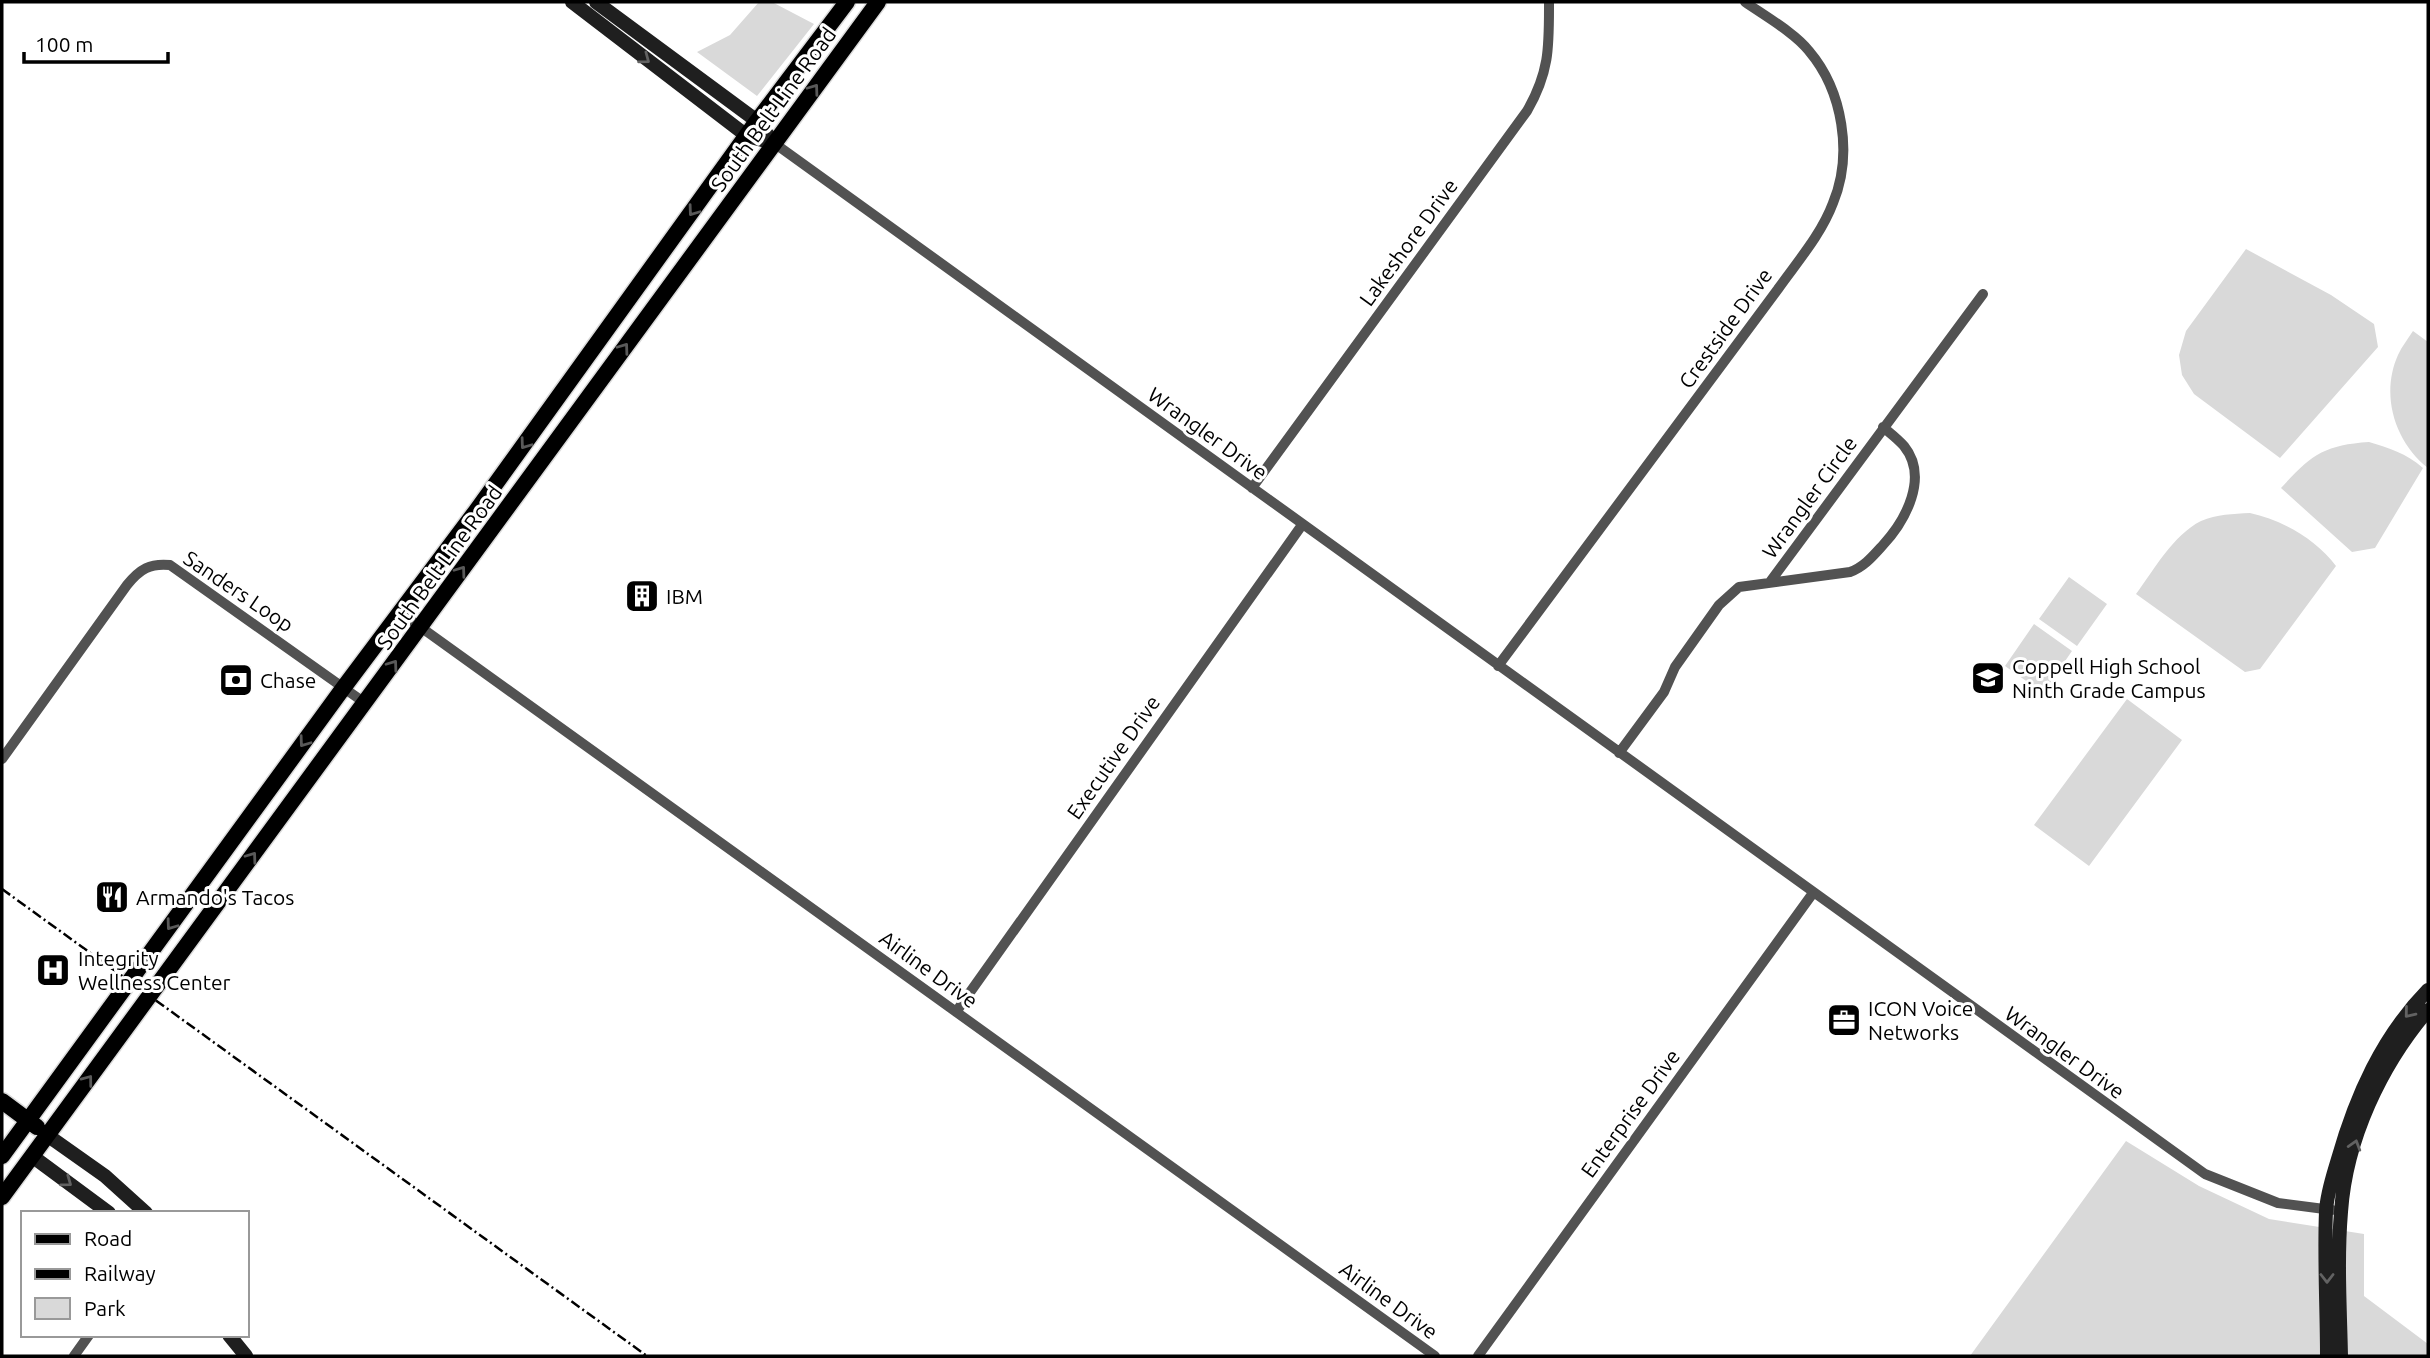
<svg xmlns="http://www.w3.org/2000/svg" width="2430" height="1358" font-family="Ubuntu,sans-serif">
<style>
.green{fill:#d9d9d9}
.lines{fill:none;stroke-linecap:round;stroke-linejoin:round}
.primary-casing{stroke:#dbdbdb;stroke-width:19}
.street{stroke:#525252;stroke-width:10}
.secondary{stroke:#1f1f1f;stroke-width:14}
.primary{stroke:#000;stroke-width:16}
.rail{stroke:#000;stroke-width:2.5;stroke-dasharray:10 3.5 2 3.5;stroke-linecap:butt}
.oneway{stroke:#626262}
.oneway2{stroke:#595959}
.labels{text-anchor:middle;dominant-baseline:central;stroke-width:6;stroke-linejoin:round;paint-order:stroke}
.street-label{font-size:21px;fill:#000;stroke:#fff}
.poi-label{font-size:21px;fill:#000;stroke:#fff;text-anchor:start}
</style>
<rect width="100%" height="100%" fill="#fff"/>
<path class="green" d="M759,2H772L814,24L757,96L697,52L730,35Z
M2246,249L2331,295L2374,324L2378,347L2280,458L2194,394L2182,375L2179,355L2186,331Z
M2413,331L2428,342V468C2395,442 2380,395 2398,355C2402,346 2408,339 2413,331Z
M2369,442C2389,448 2406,453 2423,468L2375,548L2352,552L2281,488C2311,455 2324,445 2369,442Z
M2250,513C2282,520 2316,539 2336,566L2260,669L2245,672L2136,594C2154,570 2173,535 2201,521C2217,514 2233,514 2250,513Z
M2069,577L2107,604L2077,646L2039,619Z
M2034,624L2072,651L2043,693L2005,666Z
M2127,699L2182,740L2089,866L2034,825Z
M2126,1141L2199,1186L2269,1219L2364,1234V1296L2428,1344V1356H1970Z"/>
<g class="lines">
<g class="primary-casing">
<path id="primary" d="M2,1101L37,1127
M2,1156L344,687L476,511L757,121L847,2
M2,1197L878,2"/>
</g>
<path class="street" d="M774,143L2205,1174L2278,1203L2332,1210
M1252,488L1527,111C1550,71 1549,46 1549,2
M1770,582L1983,294
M401,613L1435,1356
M1498,666L1778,289C1797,262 1821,235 1833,203C1853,155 1843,91 1809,51C1795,33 1765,16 1745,2
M1619,753L1664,692L1675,667L1719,605L1739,587L1850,572C1864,567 1873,556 1883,545C1906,520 1929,477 1904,446C1898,439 1890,433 1883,427
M2,759L127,585C140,569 150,563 170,565L365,703
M956,1012L1302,525
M74,1356L89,1335
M1478,1356L1813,893"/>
<path class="secondary" d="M572,2L747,136L774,143
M596,2L757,121L774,143
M47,1135L105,1176L146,1213
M32,1156L109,1213
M229,1335L246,1356
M2327,1356C2327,1308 2324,1259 2326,1211C2327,1193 2333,1176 2338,1159C2356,1096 2382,1037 2428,990
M2341,1356C2340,1309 2337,1260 2341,1212C2346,1139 2381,1065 2428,1010"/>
<use href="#primary" class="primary"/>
<path class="rail" d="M2,889L647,1356"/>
</g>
<defs><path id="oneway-chevron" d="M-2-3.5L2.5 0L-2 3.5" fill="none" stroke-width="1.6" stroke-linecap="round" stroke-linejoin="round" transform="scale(1.75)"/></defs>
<g class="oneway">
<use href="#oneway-chevron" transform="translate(645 59) rotate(37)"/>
<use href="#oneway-chevron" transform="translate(2409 1013) rotate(129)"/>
<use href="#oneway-chevron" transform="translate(2355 1145) rotate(-73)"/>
<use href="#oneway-chevron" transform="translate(67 1182) rotate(36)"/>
<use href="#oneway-chevron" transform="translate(2327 1278) rotate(90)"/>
</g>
<g class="oneway2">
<use href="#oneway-chevron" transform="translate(814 89) rotate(-54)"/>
<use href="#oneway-chevron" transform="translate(693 211) rotate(126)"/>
<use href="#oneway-chevron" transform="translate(624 348) rotate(-54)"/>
<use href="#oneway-chevron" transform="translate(525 444) rotate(126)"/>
<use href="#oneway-chevron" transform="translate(461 571) rotate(-54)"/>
<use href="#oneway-chevron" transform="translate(393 665) rotate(-54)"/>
<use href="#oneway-chevron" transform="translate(304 742) rotate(126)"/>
<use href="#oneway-chevron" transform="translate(252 857) rotate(-54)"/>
<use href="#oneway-chevron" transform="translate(171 925) rotate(126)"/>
<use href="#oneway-chevron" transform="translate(88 1080) rotate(-53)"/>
</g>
<defs>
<g id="building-square" transform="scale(1.75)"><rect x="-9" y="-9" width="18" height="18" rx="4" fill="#000" stroke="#fff"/><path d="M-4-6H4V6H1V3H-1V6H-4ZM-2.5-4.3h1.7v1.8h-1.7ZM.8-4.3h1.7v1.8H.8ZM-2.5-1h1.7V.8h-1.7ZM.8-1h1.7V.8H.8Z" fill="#fff"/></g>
<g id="school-square" transform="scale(1.75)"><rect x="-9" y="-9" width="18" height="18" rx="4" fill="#000" stroke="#fff"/><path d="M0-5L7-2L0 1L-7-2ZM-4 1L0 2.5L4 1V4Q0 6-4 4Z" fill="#fff"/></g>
<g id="bank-square" transform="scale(1.75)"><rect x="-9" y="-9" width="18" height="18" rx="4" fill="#000" stroke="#fff"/><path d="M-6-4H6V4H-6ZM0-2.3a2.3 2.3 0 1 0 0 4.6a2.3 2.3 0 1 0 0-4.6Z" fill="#fff"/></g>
<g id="restaurant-square" transform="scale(1.75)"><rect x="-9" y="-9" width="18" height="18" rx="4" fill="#000" stroke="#fff"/><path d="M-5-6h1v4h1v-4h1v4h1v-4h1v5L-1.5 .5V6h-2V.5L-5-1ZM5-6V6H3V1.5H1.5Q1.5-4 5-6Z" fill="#fff"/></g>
<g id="hospital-square" transform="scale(1.75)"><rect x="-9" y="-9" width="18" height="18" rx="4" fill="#000" stroke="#fff"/><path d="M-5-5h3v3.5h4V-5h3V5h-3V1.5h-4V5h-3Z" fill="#fff"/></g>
<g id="office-square" transform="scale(1.75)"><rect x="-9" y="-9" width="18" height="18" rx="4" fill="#000" stroke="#fff"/><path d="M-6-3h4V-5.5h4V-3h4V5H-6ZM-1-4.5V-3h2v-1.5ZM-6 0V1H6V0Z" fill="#fff"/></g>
</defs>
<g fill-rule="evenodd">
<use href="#building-square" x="642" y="596"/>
<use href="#school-square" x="1988" y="678"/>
<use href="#bank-square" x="236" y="680"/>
<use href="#restaurant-square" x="112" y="897"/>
<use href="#hospital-square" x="53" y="970"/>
<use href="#office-square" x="1844" y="1020"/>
</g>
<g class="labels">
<g class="street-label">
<text transform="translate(773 109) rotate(-54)">South Belt Line Road</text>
<text transform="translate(1408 242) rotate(-54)">Lakeshore Drive</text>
<text transform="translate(1725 328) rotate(-54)">Crestside Drive</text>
<text transform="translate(1208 433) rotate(36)">Wrangler Drive</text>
<text transform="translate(1809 497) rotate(-54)">Wrangler Circle</text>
<text transform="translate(439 567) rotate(-54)">South Belt Line Road</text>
<text transform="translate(239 591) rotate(34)">Sanders Loop</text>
<text transform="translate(1113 757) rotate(-55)">Executive Drive</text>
<text transform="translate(929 969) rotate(36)">Airline Drive</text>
<text transform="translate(2065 1052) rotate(36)">Wrangler Drive</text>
<text transform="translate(1630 1113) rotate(-54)">Enterprise Drive</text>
<text transform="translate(1389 1300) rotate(36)">Airline Drive</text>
</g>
<g class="poi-label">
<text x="666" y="596">IBM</text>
<text x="2012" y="666">Coppell High School<tspan x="2012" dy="24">Ninth Grade Campus</tspan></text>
<text x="260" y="680">Chase</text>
<text x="136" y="897">Armando's Tacos</text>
<text x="78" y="958">Integrity<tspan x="78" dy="24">Wellness Center</tspan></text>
<text x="1868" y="1008">ICON Voice<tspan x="1868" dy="24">Networks</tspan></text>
</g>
</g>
<rect width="2430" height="1358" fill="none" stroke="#000000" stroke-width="7"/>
<rect x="21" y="1211" width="228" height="126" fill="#ffffff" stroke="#999999" stroke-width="2"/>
<rect x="35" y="1234" width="35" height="10" fill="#000000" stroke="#999999" stroke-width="2"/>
<text x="84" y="1246" font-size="21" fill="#000000">Road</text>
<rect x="35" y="1269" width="35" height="10" fill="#000000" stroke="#999999" stroke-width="2"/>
<text x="84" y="1281" font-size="21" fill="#000000">Railway</text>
<rect x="35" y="1298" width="35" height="21" fill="#d9d9d9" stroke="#999999" stroke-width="2"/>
<text x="84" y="1316" font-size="21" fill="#000000">Park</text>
<path d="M24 52v10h144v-10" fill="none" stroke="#000000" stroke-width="3.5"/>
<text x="35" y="52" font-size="21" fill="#000000" stroke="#ffffff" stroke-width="5" paint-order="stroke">100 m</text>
</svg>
